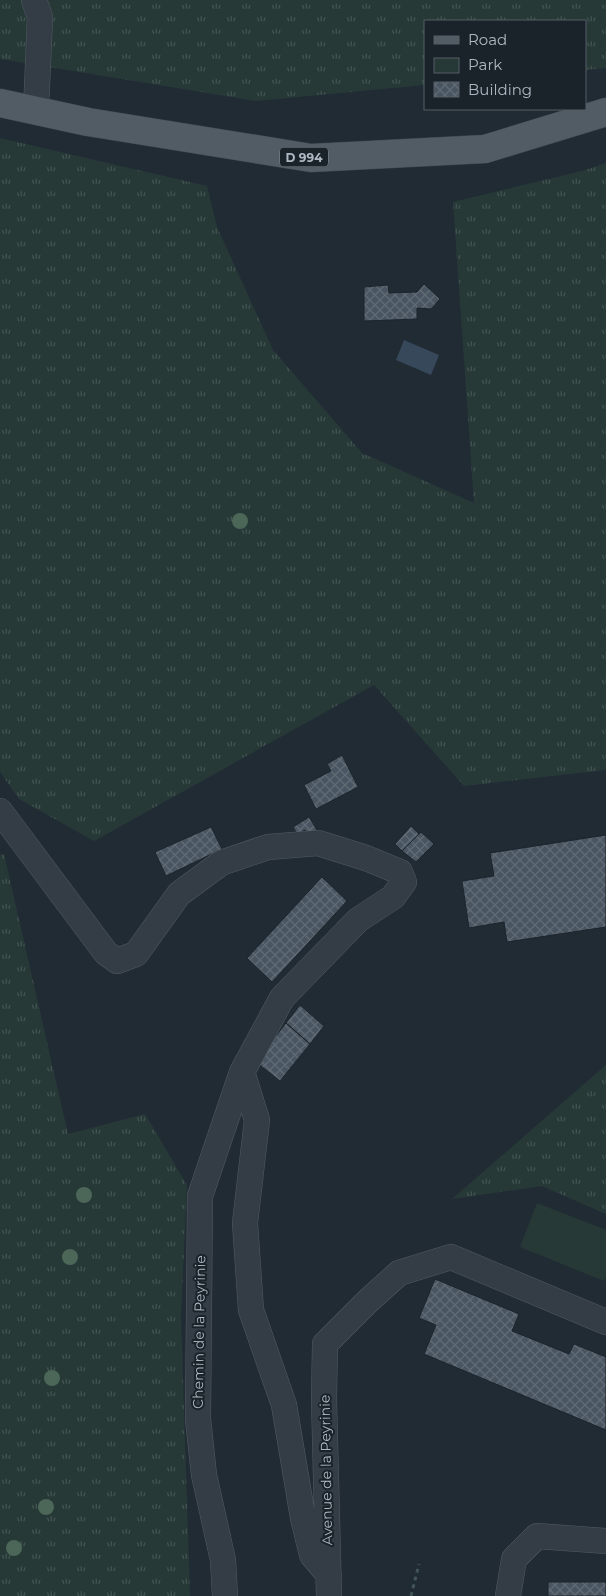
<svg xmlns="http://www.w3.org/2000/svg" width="606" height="1596" font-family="Montserrat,sans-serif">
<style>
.grass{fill:url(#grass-tufts)}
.park{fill:#263937}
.water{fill:#36485a}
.building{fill:url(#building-cross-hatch);stroke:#1c242c}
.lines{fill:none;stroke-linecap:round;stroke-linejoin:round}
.minor-casing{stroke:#525b63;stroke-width:26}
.major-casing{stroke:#3e464f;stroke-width:29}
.path{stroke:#425455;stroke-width:3;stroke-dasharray:4 4;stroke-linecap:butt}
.minor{stroke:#343d45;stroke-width:25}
.major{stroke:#525c65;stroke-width:28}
.tree{fill:#4c6658}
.labels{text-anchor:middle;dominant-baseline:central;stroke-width:4;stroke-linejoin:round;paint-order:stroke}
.shield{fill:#1a222a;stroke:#828b94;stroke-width:1}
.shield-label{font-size:12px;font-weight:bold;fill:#aeb8c2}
.street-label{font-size:14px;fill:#aeb8c2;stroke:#1a222a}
</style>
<defs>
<pattern id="grass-tufts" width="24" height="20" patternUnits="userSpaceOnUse" patternTransform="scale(1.25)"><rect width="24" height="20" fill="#263937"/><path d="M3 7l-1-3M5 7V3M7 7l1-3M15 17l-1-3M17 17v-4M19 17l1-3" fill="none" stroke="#435452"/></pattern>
<pattern id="building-cross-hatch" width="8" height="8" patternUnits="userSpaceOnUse" patternTransform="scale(1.25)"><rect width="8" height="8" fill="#495560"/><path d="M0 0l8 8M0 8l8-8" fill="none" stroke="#616b75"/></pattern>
</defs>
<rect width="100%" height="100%" fill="#212b34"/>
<path class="grass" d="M0,0H606V68L585,70V21H425V85L256,101L0,59Z
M0,138L207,186L217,227L273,350L362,453L474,503L453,202L582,171L606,163V770L464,786L374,685L94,841L19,799L0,772Z
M4,854L68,1134L145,1114L187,1185L181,1317L190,1596H0V855Z
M606,1065V1214L542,1186L452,1199Z"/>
<path class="park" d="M537,1203L606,1230V1276L604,1281L520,1247Z"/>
<path class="water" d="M404,340L439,355L431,375L396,360Z"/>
<path class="building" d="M424,284L440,299L431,309L417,308V319L364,321V287L388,285L389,293L417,292Z
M342,755L358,787L316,809L304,785L331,771L327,764Z
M309,817L317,830L308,835L305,830L297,834L293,827Z
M411,826L419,834L402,851L395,844Z
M211,827L222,849L166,876L155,852Z
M421,832L434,844L416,862L402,851Z
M606,835V927L507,942L504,922L469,928L462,881L494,876L490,853Z
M322,877L347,901L272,982L247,958Z
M300,1005L324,1026L310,1044L286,1023Z
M286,1023L310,1044L280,1081L256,1062Z
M435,1279L519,1314L512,1331L569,1354L574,1344L606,1357V1430L424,1354L436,1325L419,1318Z
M548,1582H606V1596H548Z"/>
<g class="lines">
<g class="minor-casing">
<path id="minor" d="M34,0L40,17L36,110
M0,811L106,953L117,961L136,954L179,894L221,863L268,847L318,843L366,858L400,872L404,882L393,897L358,920L282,998L242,1072L257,1120L245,1223L251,1310L284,1405L303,1518L312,1555L329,1575
M225,1596L223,1560L204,1475L198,1419L200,1196L242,1072
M329,1596L324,1399L325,1344L368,1301L399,1273L451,1257L606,1322
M508,1596L514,1559L537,1536L606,1541"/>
</g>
<g class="major-casing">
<path id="major" d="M0,103L88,122L311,158L485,149L606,112"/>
</g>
<path class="path" d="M411,1596L419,1564"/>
<use href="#minor" class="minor"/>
<use href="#major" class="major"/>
</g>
<g class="tree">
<circle cx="240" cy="521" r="8"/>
<circle cx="84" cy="1195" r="8"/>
<circle cx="70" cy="1257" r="8"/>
<circle cx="52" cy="1378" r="8"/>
<circle cx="46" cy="1507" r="8"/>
<circle cx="14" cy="1548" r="8"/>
</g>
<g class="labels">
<rect class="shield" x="280" y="147.5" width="48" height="19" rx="4"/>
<g class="shield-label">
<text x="304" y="157">D 994</text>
</g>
<g class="street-label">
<text transform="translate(199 1332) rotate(-89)">Chemin de la Peyrinie</text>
<text transform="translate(326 1470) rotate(-91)">Avenue de la Peyrinie</text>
</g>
</g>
<rect x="424" y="20" width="162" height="90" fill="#1a222a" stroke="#555e67"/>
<rect x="434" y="36" width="25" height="8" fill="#525c65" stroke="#555e67"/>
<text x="468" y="45" font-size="15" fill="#aeb8c2">Road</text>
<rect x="434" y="58" width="25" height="15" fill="#263937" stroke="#555e67"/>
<text x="468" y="70" font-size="15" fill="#aeb8c2">Park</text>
<rect x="434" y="82" width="25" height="15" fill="url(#building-cross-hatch)" stroke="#555e67"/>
<text x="468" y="95" font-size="15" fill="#aeb8c2">Building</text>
</svg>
